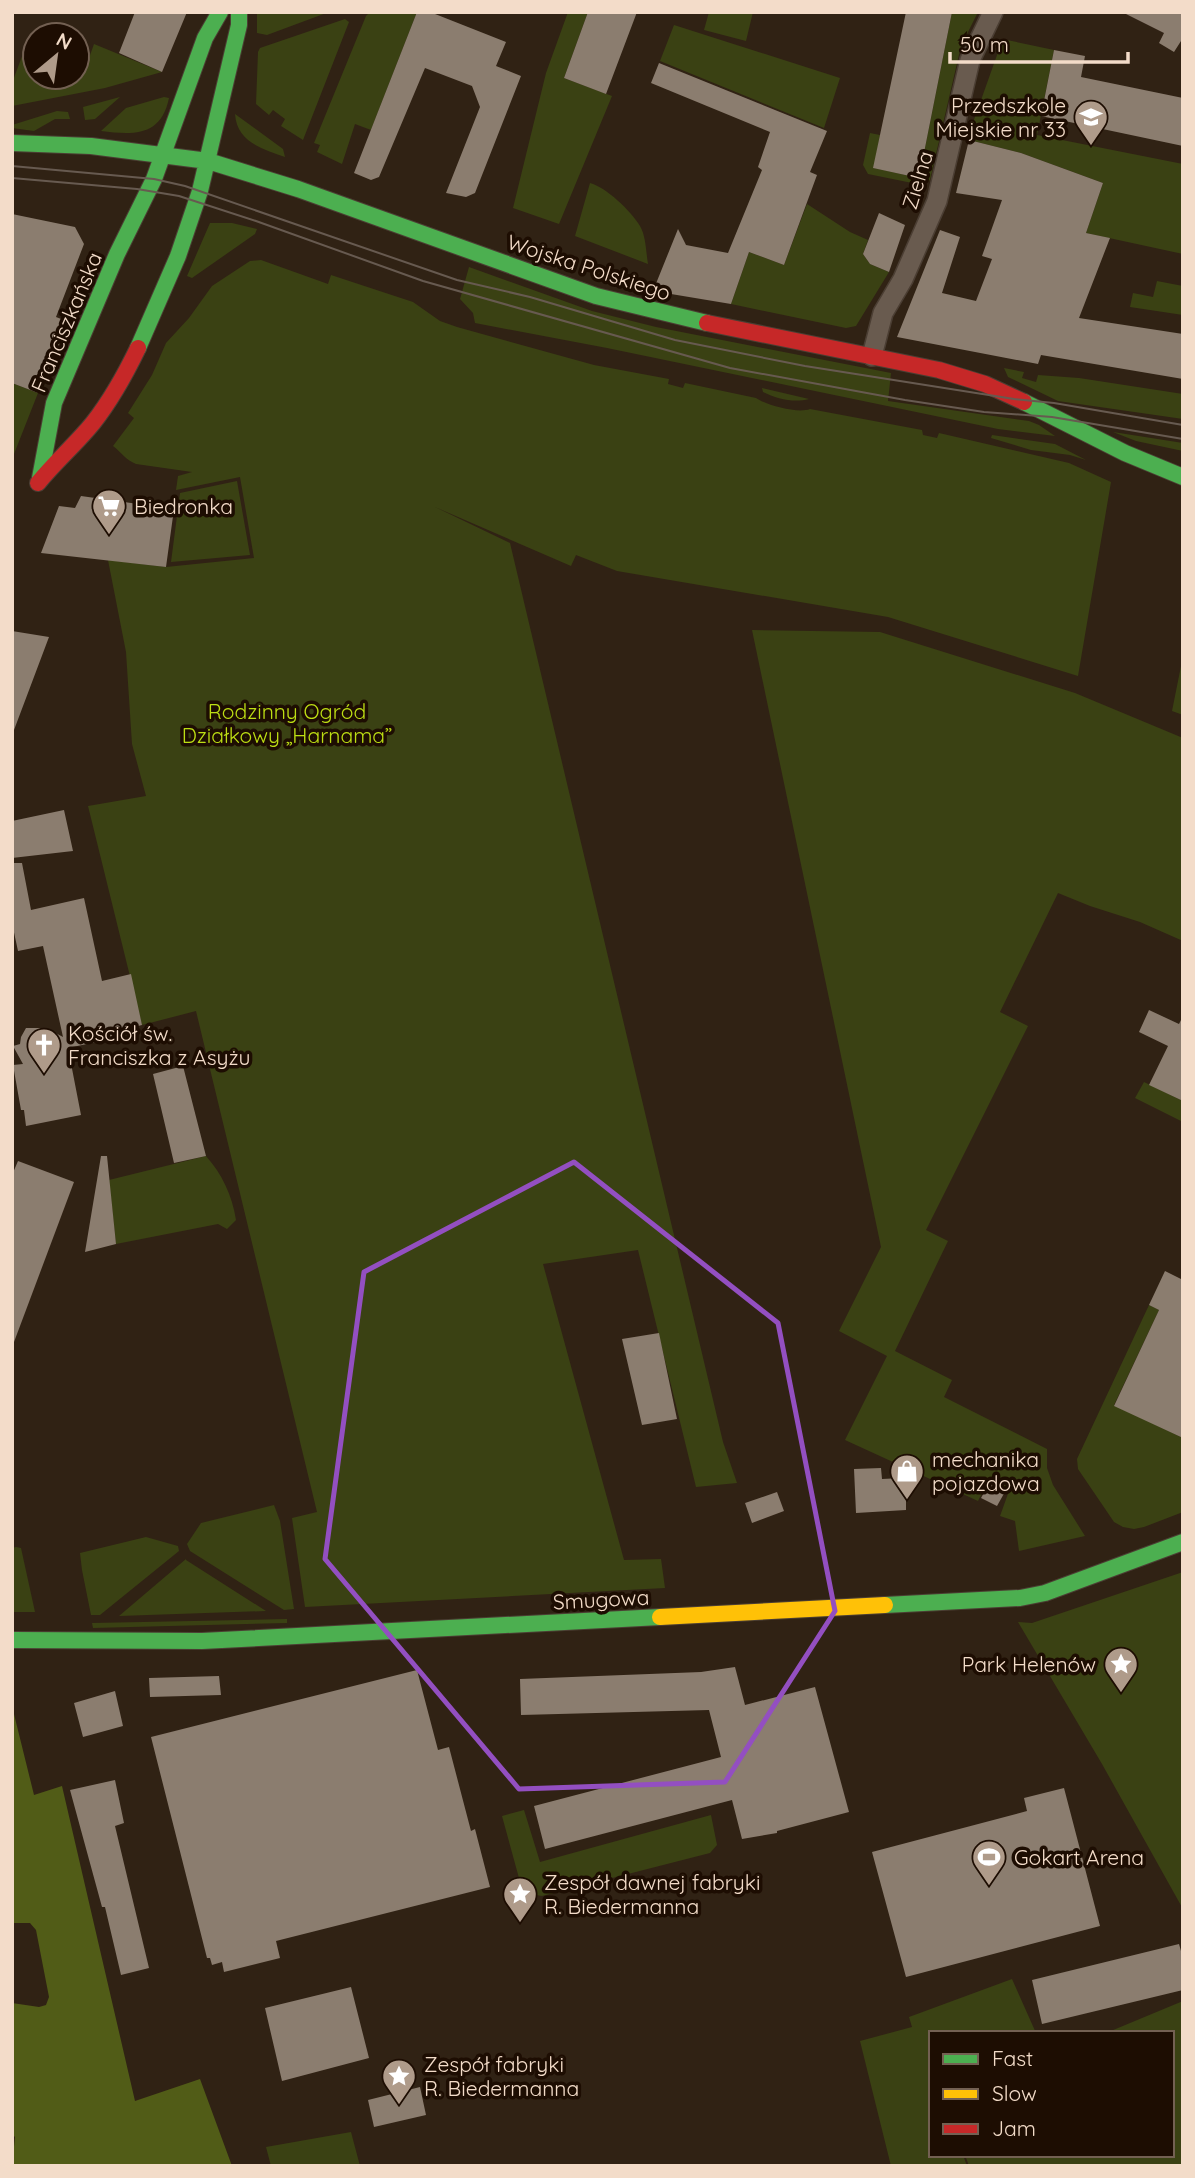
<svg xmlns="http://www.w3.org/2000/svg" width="1195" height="2178" font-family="Quicksand,sans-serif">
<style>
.green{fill:#3a4113}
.forest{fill:#515c17}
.building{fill:#8b7d6f}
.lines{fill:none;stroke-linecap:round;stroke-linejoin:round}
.street-casing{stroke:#4b3e33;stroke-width:22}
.fast-casing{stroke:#4b3e33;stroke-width:18}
.slow-casing{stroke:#4b3e33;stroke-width:18}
.jam-casing{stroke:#4b3e33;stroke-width:18}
.street{stroke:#695b4f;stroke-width:19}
.fast{stroke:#4caf50;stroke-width:16}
.slow{stroke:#ffc107;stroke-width:16}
.jam{stroke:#c62828;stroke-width:16}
.tram{stroke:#675a50;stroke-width:2}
.marked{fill:none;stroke:#934fc1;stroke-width:5;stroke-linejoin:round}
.labels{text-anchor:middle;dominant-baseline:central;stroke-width:7;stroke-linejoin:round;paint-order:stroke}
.poi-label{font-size:21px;fill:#f3dcc9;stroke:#1d0d02;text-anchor:start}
.street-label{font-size:21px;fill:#f3dcc9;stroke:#1d0d02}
.park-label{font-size:21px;fill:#bdde14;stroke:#1d0d02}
</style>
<rect width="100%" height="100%" fill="#302214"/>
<path class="green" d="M257,12H329L267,35L257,33Z
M370,12H417L371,130L355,124L342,164L317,152L320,145L314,143L366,16Z
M568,12H588L564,78L612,96L559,224L513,208L546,73Z
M709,12H753L746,41L704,30Z
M952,12H978L961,46L930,180L922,185L868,174L863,165L870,133L880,135L874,168L919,178Z
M345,19L349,22L303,140L281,126L285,119L273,110L269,115L256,104L258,52L260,48Z
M674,25L840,78L824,128L660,61Z
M1007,40L1054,50L1037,135L1183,164V254L1086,233L1103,183L1021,153L969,140L970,131L1002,41Z
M94,44L162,72L105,88L12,106V83L24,51L35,55V77H77V73L83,75Z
M120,97L95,119L85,120L83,107Z
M164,97L169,98C161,137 133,135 101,131L126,108Z
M57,111L68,112L70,119H55L34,131L12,128V125Z
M235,114L283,149L285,157C262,149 237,142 235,114Z
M590,183C606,187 631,211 640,226C646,236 646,252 648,264L575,236Z
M807,204L850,232L868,240L863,254L870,264L889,272L856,326L846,328L731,304L749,252L784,265Z
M210,223H232L257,229L255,234L192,278L187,276Z
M261,260L328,284L331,275L413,302L440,321L457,327L594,365L669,379L668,384L683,388L685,383L756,398C766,405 798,414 810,409L922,430L923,435L937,438L939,433L1069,463L1111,482L1078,676L888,617L617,571L576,555L571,566L435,507L510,543L723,1442L737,1483L696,1487L638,1250L543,1264L624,1560L661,1559L665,1588L305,1607L292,1518L317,1512L196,1011L142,1025L88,806L146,796L132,744L126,652L108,560L166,567L254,558L240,477L176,490L178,476L192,472L136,464C126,460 122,453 113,446L134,418L128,413L152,375L166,343L189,318L212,286L250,261Z
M469,267L592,311L656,327L891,373L888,401L1029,421L1039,425L1055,436L998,429L607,348L475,323L473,313L460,299Z
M1157,281L1183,286V315L1130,307L1133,293L1153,297Z
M1004,368L1024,372L1022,378L1036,382L1038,375L1079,378L1183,394V419L1058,401L1008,377Z
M12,383L38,393L14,454L12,453Z
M762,388L809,399C794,403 777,399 763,392Z
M1113,432L1183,443V451L1136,441Z
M992,435L1055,444L1086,460L1070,455L1031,450L991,438Z
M237,481L250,555L171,562L180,493Z
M752,630L880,632L1075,693L1183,738V941L1140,922L1090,906L1058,893L1000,1012L1028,1026L926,1230L948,1241L895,1351L952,1380L944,1397L1047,1449V1468L1053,1485L1085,1536L1019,1551L1015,1521L1000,1516L1009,1491L988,1481L978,1501L845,1440L887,1356L839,1331L881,1247Z
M1183,656V715L1172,711Z
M1144,1082L1183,1101V1122L1135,1098Z
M206,1156C222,1174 232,1195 236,1220L227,1229L218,1224L116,1244L109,1180Z
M1149,1305L1159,1310L1114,1405L1183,1438V1512L1144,1527L1134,1529L1123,1527L1114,1522L1078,1469L1077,1459Z
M274,1505L280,1521L294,1609L284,1610L190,1551L187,1544L201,1523Z
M146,1537L178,1546L179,1551L100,1615H91L82,1570L80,1553Z
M16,1547L21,1548L35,1612H12V1548Z
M186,1559V1560L266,1611L119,1616Z
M1183,1572V1909L1102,1764L1018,1622L1032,1623Z
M287,1619V1623L93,1628L92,1623Z
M524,1810L540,1862L711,1815L717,1845L710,1853L542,1896L530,1894L522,1889L502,1816Z
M1012,1979L1036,2033H931V2155H963L967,2166H891L860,2041L912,2027L909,2017Z
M1183,2001V2166H969L965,2155H1172V2033H1106Z
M351,2132L360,2166H271L266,2147Z"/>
<path class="forest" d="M12,1706L34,1795L62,1786L135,2101L200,2079L232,2166H12L15,2137L12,2134V2003L39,2007L46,2005L49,1997L36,1930L30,1923H12Z"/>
<path class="building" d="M135,12H187L162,72L119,53Z
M417,12H430L506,42L496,66L521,76L475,193L466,197L446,193L480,107L472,86L425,68L379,177L371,180L354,173Z
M588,12H637L606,94L564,78Z
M906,12H952L919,178L873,168Z
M1122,12H1183V42L1181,41L1174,52L1159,43L1164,33Z
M1054,50L1085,56L1081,77L1183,98V146L1041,116Z
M659,63L827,131L810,172L817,175L784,265L749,252L731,304L653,291L678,229L686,245L728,253L762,170L758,167L770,132L651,83Z
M969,140L1021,153L1103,183L1086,233L1110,238L1079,318L1183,334V379L1041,355L1038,364L897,337L940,230L960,237L942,293L976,301L992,259L982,256L1002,200L956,193Z
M879,213L905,225L889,272L870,264L863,254Z
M12,214L75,227L84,244L56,317L69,322L38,393L12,383Z
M81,496L174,509L166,567L41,553L59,506L75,508Z
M12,631L49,637L14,730H12Z
M64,810L73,851L12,858V821Z
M12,863H22L31,910L84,898L102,981L131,974L142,1025L114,1032L115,1038L68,1048L81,1115L26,1126L24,1110H21L13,1065L23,1064L13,1046L20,1044L21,1037L26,1028H46L63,1037L43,946L18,951L12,923Z
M1149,1010L1179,1024L1183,1016V1101L1149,1085L1168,1046L1139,1032Z
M183,1066L206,1156L174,1163L153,1074Z
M101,1156H107L116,1244L85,1252Z
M18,1161L74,1182L14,1342H12V1175Z
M1165,1271L1183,1280V1438L1114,1406L1159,1310L1149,1305Z
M659,1333L677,1419L642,1425L622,1339Z
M881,1468L882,1479L902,1478V1489L906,1490V1510L856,1513L854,1469Z
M990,1482L1006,1490L997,1506L981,1498Z
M777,1492L784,1511L752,1523L745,1503Z
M735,1667L745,1705L815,1687L849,1812L777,1831V1833L742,1839L732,1800L545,1849L534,1806L721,1757L709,1710L521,1715L520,1679L701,1672Z
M417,1670L438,1750L449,1747L471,1831L475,1829L490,1887L276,1941L280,1958L224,1972L222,1962L212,1965L210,1958H207L151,1737Z
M219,1676L221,1695L150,1697L149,1678Z
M115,1691L123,1726L83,1737L74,1703Z
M115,1780L124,1823L115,1826L149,1968L121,1975L105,1907H102L70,1790Z
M1064,1788L1100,1926L906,1977L872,1852L1027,1811L1024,1798Z
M1179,1944L1183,1958V1990L1042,2024L1032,1980Z
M351,1987L369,2058L282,2081L265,2008Z
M420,2087L426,2115L374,2127L368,2100Z"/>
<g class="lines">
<g class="street-casing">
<path id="street" d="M872,356L883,313L903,279L937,201L970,60L993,12"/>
</g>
<g class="fast-casing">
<path id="fast" d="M12,143L91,146L208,161L298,189L596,296L707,323
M138,348L178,256L200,191L239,25V12
M1024,402L1125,453L1183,477
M40,478L54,403L117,254L154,179L205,38L220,12
M885,1605L1020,1598L1045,1593L1183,1542
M12,1640L202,1641L660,1617"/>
</g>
<g class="slow-casing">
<path id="slow" d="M660,1617L885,1605"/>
</g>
<g class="jam-casing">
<path id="jam" d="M707,323L939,370L985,384L1024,402
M38,483C55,462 76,444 93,423C111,400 125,375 138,348"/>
</g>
<use href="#street" class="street"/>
<use href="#fast" class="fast"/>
<use href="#slow" class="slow"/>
<use href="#jam" class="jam"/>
<path class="tram" d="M12,166L154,179L185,186L457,280L530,297L675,340L805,366L1014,399L1054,403L1183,425
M12,178L137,189L179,196L256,221L423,281L730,368L905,400L984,412L1052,417L1183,439"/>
</g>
<path class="marked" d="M574,1162L778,1323L835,1611L725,1782L519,1789L325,1559L364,1272Z"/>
<defs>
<g id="school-pin" transform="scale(1.75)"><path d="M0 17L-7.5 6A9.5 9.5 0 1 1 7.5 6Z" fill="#af9b8a" stroke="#1d0d02"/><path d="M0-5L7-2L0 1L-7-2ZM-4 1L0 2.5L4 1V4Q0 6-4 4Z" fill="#fff"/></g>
<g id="supermarket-pin" transform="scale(1.75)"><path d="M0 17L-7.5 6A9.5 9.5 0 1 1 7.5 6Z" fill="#af9b8a" stroke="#1d0d02"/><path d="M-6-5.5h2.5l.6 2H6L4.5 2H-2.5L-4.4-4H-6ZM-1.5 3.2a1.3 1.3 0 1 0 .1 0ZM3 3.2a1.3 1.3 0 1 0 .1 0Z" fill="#fff"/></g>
<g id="church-pin" transform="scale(1.75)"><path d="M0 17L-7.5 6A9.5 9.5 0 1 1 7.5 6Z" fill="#af9b8a" stroke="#1d0d02"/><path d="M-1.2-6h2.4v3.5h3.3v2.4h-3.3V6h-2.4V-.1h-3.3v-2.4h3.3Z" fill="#fff"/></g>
<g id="shop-pin" transform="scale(1.75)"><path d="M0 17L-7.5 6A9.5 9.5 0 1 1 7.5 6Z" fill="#af9b8a" stroke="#1d0d02"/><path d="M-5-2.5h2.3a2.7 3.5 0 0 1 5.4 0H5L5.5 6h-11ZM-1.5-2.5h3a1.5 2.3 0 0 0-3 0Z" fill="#fff"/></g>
<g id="sight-pin" transform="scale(1.75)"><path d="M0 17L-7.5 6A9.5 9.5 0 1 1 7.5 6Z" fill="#af9b8a" stroke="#1d0d02"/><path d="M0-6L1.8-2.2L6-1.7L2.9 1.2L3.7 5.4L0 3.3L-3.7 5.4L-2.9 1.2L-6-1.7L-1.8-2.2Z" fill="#fff"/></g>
<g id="stadium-pin" transform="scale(1.75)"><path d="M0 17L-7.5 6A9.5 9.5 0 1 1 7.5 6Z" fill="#af9b8a" stroke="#1d0d02"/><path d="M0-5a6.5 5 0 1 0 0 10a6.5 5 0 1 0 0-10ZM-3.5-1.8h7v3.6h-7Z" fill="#fff"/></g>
</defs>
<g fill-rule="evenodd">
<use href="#school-pin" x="1091" y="117"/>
<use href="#supermarket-pin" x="109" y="506"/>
<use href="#church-pin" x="44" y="1045"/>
<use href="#shop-pin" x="907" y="1471"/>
<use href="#sight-pin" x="1121" y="1664"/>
<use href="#stadium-pin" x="989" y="1857"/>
<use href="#sight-pin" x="520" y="1894"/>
<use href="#sight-pin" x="399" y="2076"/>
</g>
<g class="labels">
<g class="poi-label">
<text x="1066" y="105" text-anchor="end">Przedszkole<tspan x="1066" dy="24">Miejskie nr 33</tspan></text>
<text x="134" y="506">Biedronka</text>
<text x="68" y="1033">Kościół św.<tspan x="68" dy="24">Franciszka z Asyżu</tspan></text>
<text x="932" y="1459">mechanika<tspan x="932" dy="24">pojazdowa</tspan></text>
<text x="1096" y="1664" text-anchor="end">Park Helenów</text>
<text x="1014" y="1857">Gokart Arena</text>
<text x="544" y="1882">Zespół dawnej fabryki<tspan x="544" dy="24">R. Biedermanna</tspan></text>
<text x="424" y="2064">Zespół fabryki<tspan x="424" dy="24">R. Biedermanna</tspan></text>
</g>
<g class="street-label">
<text transform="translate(917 180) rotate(-73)">Zielna</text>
<text transform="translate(589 267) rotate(18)">Wojska Polskiego</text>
<text transform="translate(66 322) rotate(-67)">Franciszkańska</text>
<text transform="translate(601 1599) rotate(-3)">Smugowa</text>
</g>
<g class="park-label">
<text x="287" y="711">Rodzinny Ogród<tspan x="287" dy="24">Działkowy „Harnama”</tspan></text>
</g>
</g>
<rect width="1195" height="2178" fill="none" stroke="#f3dcc9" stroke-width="28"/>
<rect x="929" y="2031" width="245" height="126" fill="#1d0d02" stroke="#736052" stroke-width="2"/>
<rect x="943" y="2054" width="35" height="10" fill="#4caf50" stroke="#736052" stroke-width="2"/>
<text x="992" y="2066" font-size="21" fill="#f3dcc9">Fast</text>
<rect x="943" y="2089" width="35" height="10" fill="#ffc107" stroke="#736052" stroke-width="2"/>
<text x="992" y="2101" font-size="21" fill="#f3dcc9">Slow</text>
<rect x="943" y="2124" width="35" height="10" fill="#c62828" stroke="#736052" stroke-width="2"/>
<text x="992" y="2136" font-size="21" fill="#f3dcc9">Jam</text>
<g transform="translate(56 56) rotate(29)"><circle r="33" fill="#1d0d02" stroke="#736052" stroke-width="2"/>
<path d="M0-5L12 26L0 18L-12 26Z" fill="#af9b8a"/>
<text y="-10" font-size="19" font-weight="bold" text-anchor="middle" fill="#f3dcc9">N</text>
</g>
<path d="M950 52v10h178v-10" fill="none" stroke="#f3dcc9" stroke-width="3.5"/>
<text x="960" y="52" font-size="21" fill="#f3dcc9" stroke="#1d0d02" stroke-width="5" paint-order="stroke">50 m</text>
</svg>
